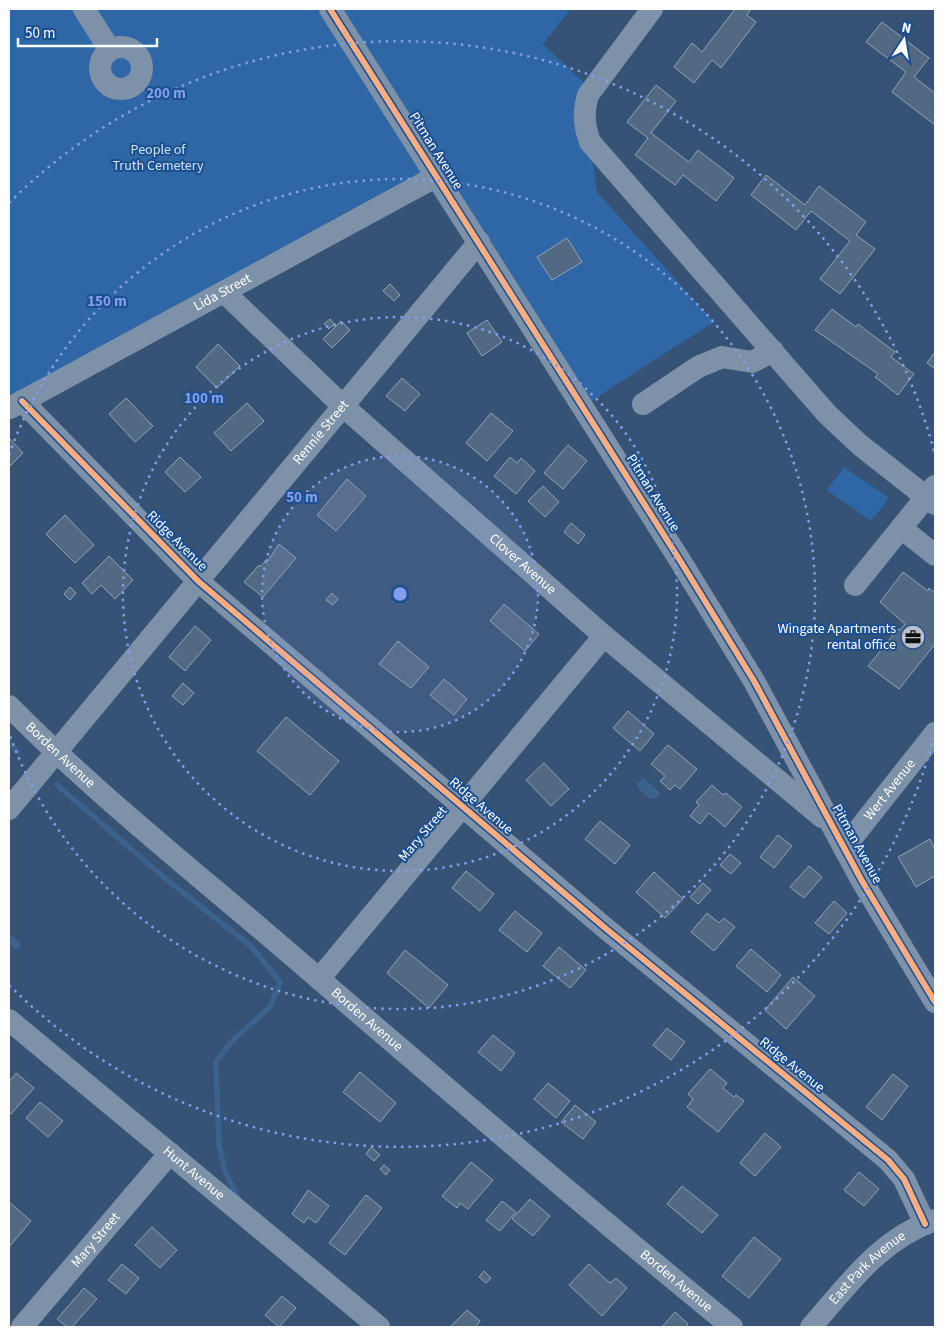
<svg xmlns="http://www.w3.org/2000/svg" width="944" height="1336" font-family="'Source Sans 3',sans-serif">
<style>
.green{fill:#2f66a5}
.water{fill:#3b618d}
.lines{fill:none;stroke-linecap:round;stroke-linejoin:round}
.stream{stroke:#3b618d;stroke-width:5.5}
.building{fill:#526984;stroke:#92a2b6}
.minor{stroke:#7d92a8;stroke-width:22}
.cycleway-casing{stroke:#1b4f8f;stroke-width:9}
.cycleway{stroke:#ffac80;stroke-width:6}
.ring{fill:none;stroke:#839eea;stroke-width:2.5;stroke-dasharray:2.5 5}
.labels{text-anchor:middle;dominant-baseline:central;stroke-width:4;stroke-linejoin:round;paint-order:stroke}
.park-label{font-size:14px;fill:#cfe3fa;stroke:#1b4f8f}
.street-label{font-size:14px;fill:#fff;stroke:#1b4f8f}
.poi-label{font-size:14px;fill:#fff;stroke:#1b4f8f;text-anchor:end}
.centre{fill:#839eea;stroke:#1b4f8f;stroke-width:2.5}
.ring-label{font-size:15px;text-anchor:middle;font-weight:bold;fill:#839eea;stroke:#1b4f8f;stroke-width:4;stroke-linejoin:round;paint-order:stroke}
</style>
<rect width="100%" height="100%" fill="#365274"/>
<path class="green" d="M9,9H571L543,44L582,81L597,192L714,322L577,410L426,183L9,405Z
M844,467L889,498L871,521L827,490Z"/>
<path class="water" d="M644,778L659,791L660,794L655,799L649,798L638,788L637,783Z
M9,932L22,945L17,950L9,945Z"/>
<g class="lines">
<path class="stream" d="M9,743L18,752
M57,785L166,879L252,947L280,982L270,1007L231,1042L216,1062L219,1146L225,1171L238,1198"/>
</g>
<path class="building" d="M735,9H751L747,15L756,22L721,68L712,60L694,83L674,67L692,43L702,52Z
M882,22L929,58L914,77L935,93V125L892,92L906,72L866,42Z
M656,85L676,101L651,133L689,162L698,150L734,178L716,201L683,175L675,185L635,155L648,138L627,122Z
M766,175L805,205L819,186L866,222L856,235L875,249L840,294L820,279L850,241L811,211L796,230L751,195Z
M567,238L582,262L552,280L537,257Z
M390,284L400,295L394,301L383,291Z
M832,309L856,327L858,324L895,352L891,357L914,374L898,395L875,377L878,374L815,330Z
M330,319L334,324L329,329L324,324Z
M487,320L502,342L482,356L467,333Z
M341,321L350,330L332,348L323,339Z
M218,344L240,366L217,388L196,367Z
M935,352V369L927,363Z
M402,378L420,394L405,411L386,396Z
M126,398L153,426L135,442L109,414Z
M247,403L264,421L231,451L214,433Z
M491,413L513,431L487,461L466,443Z
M9,438L23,453L9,467Z
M568,445L587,461L563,489L544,473Z
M180,457L201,477L185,492L165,472Z
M510,457L517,463L521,458L535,471L516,494L494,476Z
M347,479L366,496L336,531L317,515Z
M543,486L559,502L545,517L528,501Z
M65,515L94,545L75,563L46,534Z
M571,523L585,535L578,544L564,532Z
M279,544L296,558L263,597L244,582L259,565L260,567L267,559L268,561Z
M109,556L133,580L115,599L101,585L92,594L82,583Z
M903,572L928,591L929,588L935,593V644L899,689L868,666L898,629L900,630L905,624L880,602Z
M70,587L76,593L70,600L64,594Z
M332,593L338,599L333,605L326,600Z
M504,604L539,634L525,651L490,621Z
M195,626L211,640L185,671L169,657Z
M398,641L429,667L411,688L379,664Z
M444,679L467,699L454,715L430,695Z
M183,683L194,693L183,705L172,696Z
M628,711L654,734L640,751L613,728Z
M286,717L339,761L310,795L257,751Z
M668,745L697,769L680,789L675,785L670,790L660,781L665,776L651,764Z
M544,763L569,789L551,806L526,780Z
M712,785L723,795L726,793L742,807L725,827L709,813L700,824L690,816L699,805L696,802Z
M600,821L630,845L615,864L585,839Z
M778,835L792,846L774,868L760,857Z
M930,839L935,849V876L916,887L898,857Z
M730,854L741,863L731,874L720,865Z
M809,866L822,877L804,898L790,887Z
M466,871L494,894L480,911L452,888Z
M654,872L683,899L665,918L636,892Z
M703,883L711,890L698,904L690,897Z
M834,901L847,913L829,934L815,923Z
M515,911L542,933L527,952L499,930Z
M707,913L719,923L724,918L735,927L714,951L691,932Z
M559,947L586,970L570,988L543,966Z
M751,949L781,975L767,992L736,966Z
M405,950L448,985L429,1008L387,973Z
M793,977L815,996L786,1029L765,1010Z
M667,1028L685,1042L671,1060L653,1045Z
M493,1035L515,1053L501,1071L478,1052Z
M710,1069L727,1083L723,1088L734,1097L736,1095L744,1101L718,1132L687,1107L693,1099L688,1094Z
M360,1072L396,1103L380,1122L343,1092Z
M16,1073L34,1088L11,1114L9,1112V1082Z
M893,1074L908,1086L882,1120L866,1107Z
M548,1083L570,1101L556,1118L534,1099Z
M40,1102L63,1121L48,1137L26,1118Z
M575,1105L596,1122L583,1139L561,1122Z
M765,1133L781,1147L755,1176L740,1163Z
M371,1147L380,1155L374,1161L366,1154Z
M471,1162L493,1180L468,1209L460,1203L457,1208L442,1196Z
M384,1165L390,1170L386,1175L380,1169Z
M859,1172L879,1189L864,1206L844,1190Z
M682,1186L718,1215L702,1233L667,1204Z
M308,1190L329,1206L316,1223L308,1217L304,1223L292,1214Z
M366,1195L382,1208L345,1255L329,1243Z
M530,1199L550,1216L533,1236L512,1219Z
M502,1201L516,1212L500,1231L486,1220Z
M9,1202L31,1221L9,1247Z
M152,1227L177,1250L160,1268L135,1245Z
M754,1237L781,1259L749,1298L722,1276Z
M122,1264L139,1278L126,1294L108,1280Z
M589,1264L610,1283L616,1278L627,1288L602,1316L569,1285Z
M484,1271L491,1278L486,1283L479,1277Z
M84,1288L97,1299L72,1327H67L57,1319Z
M282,1296L296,1308L279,1327L265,1315Z
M467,1310L480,1321L476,1327H450Z
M675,1312L688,1324L685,1327H662Z"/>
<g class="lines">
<g class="minor">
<path d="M84,9L110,50"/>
<path d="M330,9L681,562L754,681L862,881L935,1002"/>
<path d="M652,9L588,95C583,113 584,125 590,142L827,414L860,445L935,504"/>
<circle cx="121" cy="68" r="21"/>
<path id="s1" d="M224,292L343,406L604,636L822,817"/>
<path d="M22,401L198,581L604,927L888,1160L904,1179L925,1224"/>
<path d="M643,404L698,367L722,357L752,362L773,351"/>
<path id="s2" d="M10,408L437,176"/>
<path d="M901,528L935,555"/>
<path d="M855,585L935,486"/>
<path id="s3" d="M9,706C94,792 190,868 282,947C431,1075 580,1203 732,1327"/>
<path id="s4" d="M9,809L479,242"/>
<path id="s5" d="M844,848L935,733"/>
<path d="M319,979L604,636"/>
<path id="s6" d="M9,1020L379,1327"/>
<path id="s7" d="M22,1327L170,1153"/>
<path id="s8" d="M811,1327C848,1285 880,1239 935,1220"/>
</g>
<g class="cycleway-casing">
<path id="cycleway" d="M330,9L681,562L754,681L862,881L935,1002
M22,401L198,581L604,927L888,1160L904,1179L925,1224"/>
</g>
<use href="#cycleway" class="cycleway"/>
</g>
<circle cx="400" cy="594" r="138" fill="#839eea" fill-opacity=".12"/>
<g class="ring">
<circle cx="400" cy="594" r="138"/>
<circle cx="400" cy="594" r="277"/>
<path d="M9 455A415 415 0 1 1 9 733"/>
<path d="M934 737A553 553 0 0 1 9 985M9 203A553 553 0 0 1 934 451"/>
</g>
<defs>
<g id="office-disc" transform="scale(1.25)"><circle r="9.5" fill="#b9c2ce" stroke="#1b4f8f"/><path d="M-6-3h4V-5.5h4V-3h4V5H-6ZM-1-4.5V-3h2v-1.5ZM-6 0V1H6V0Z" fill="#111"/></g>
</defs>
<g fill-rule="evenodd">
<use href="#office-disc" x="913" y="637"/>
</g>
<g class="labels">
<g class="park-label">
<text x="158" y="150">People of<tspan x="158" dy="16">Truth Cemetery</tspan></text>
</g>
<g class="street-label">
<text transform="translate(436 151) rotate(58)">Pitman Avenue</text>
<text stroke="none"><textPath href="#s2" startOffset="242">Lida Street</textPath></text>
<text stroke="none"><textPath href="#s4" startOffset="489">Rennie Street</textPath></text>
<text transform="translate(653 493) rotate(58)">Pitman Avenue</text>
<text transform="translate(177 541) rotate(45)">Ridge Avenue</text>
<text stroke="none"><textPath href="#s1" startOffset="404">Clover Avenue</textPath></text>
<text stroke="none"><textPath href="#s3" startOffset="71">Borden Avenue</textPath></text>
<text stroke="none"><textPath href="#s5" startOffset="74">Wert Avenue</textPath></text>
<text transform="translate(481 806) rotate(41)">Ridge Avenue</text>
<text transform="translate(423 834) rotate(-50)">Mary Street</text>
<text transform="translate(857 844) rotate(61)">Pitman Avenue</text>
<text stroke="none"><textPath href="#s3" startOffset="476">Borden Avenue</textPath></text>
<text transform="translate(792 1065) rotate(39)">Ridge Avenue</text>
<text stroke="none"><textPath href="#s6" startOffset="240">Hunt Avenue</textPath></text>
<text stroke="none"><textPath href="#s7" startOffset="114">Mary Street</textPath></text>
<text stroke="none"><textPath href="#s8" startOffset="82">East Park Avenue</textPath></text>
<text stroke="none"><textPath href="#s3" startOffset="881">Borden Avenue</textPath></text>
</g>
<g class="poi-label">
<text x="896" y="629">Wingate Apartments<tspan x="896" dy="16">rental office</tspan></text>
</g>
</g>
<circle cx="400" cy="594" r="8" class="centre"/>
<g class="ring-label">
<text x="166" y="98">200 m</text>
<text x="107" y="306">150 m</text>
<text x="204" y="403">100 m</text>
<text x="302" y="502">50 m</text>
</g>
<rect width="944" height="1336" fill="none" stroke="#ffffff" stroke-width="20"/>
<g transform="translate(904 40) rotate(12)" stroke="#1b4f8f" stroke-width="4" paint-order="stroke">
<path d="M0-4L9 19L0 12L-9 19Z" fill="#ffffff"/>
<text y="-8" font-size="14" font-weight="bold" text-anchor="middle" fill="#ffffff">N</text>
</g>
<path d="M18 38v8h139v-8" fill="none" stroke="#ffffff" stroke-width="2.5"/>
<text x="25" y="38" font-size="15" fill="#ffffff" stroke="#1b4f8f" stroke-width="4" paint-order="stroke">50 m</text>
</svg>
